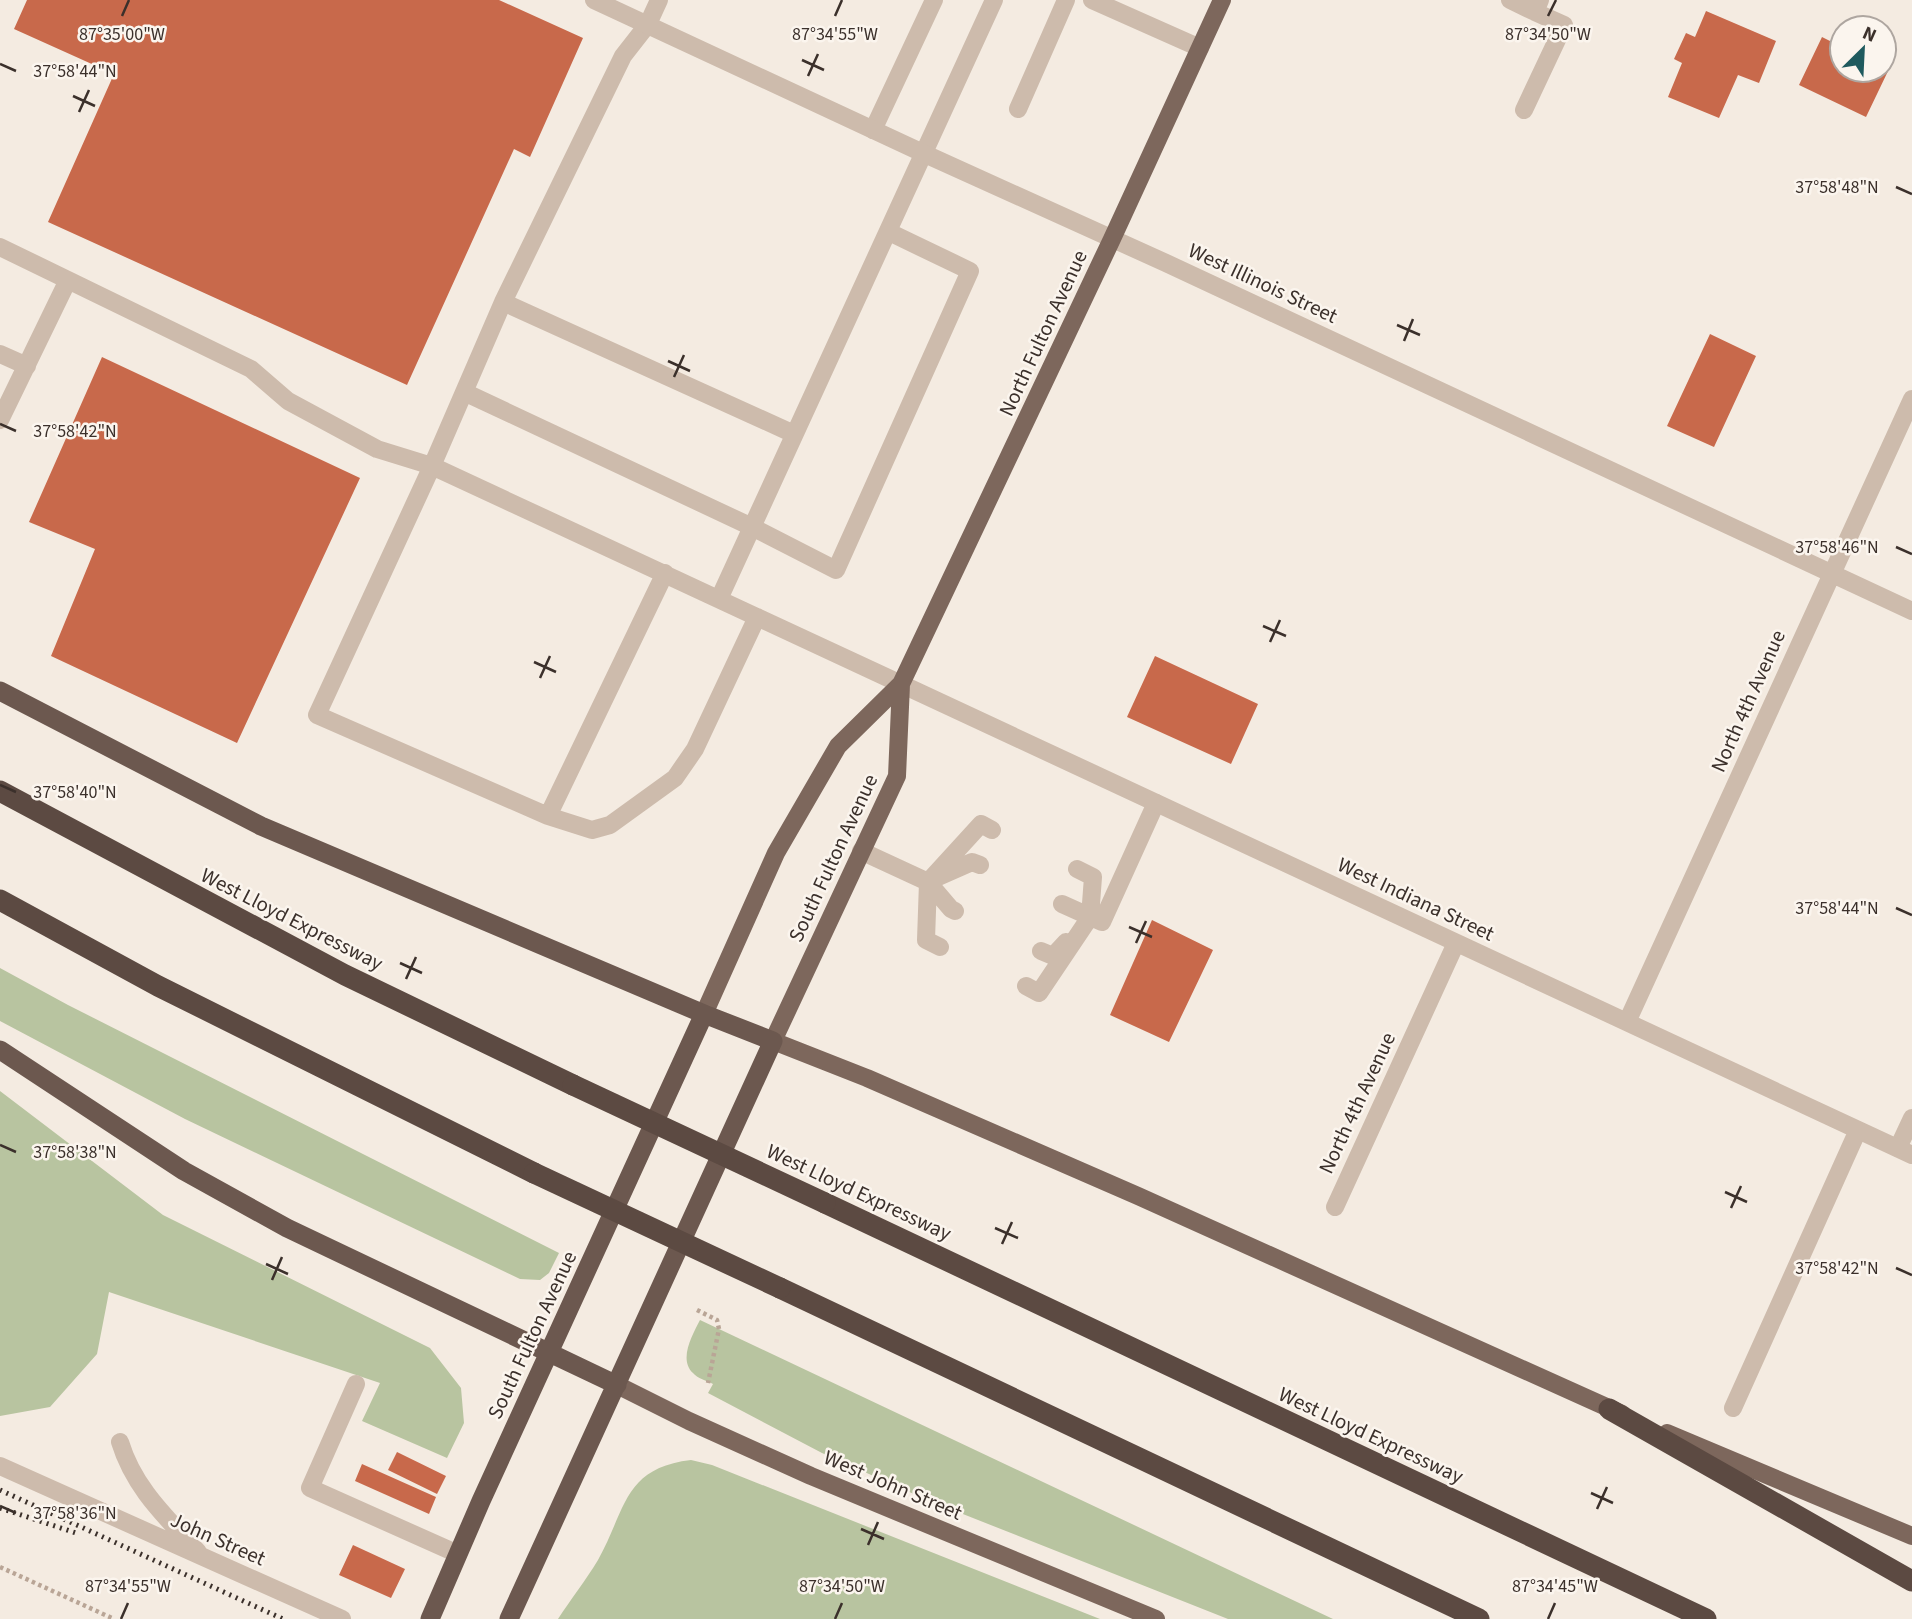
<svg xmlns="http://www.w3.org/2000/svg" width="1912" height="1619" font-family="'Source Sans 3',sans-serif">
<style>
.green{fill:#b8c4a0}
.building{fill:#c8694b}
.lines{fill:none;stroke-linecap:round;stroke-linejoin:round}
.path{stroke:#b9a596;stroke-width:4.5;stroke-dasharray:3.5 3.5;stroke-linecap:butt}
.service{stroke:#cdbbac;stroke-width:18}
.minor{stroke:#cdbbac;stroke-width:18}
.primary{stroke:#7d675c;stroke-width:18}
.trunk{stroke:#6c584f;stroke-width:19}
.motorway{stroke:#5c4a42;stroke-width:21}
.rail{stroke:#3b302b;stroke-width:5;stroke-dasharray:2 5;stroke-linecap:butt}
.motorway-bridge{stroke:#5c4a42;stroke-width:21}
.ticks{fill:none;stroke:#3b302b;stroke-width:2.5}
.labels{text-anchor:middle;dominant-baseline:central;stroke-width:5;stroke-linejoin:round;paint-order:stroke}
.street-label{font-size:21px;fill:#3b302b;stroke:#fbf5ee}
.ticks-label{font-size:18px;text-anchor:middle;fill:#3b302b;stroke:#fbf5ee;stroke-width:5;stroke-linejoin:round;paint-order:stroke}
</style>
<rect width="100%" height="100%" fill="#f4ebe1"/>
<path class="green" d="M0,968L68,1005L559,1253L549,1273L540,1280L520,1279L185,1119L0,1021Z
M0,1091L163,1215L430,1348L461,1388L464,1423L447,1458L362,1421L380,1383L109,1292L97,1354L50,1407L0,1416Z
M700,1320L1333,1619H1228L925,1499L822,1453L708,1393L713,1384C707,1381 697,1378 693,1373C678,1359 693,1334 700,1320Z
M691,1460L712,1465L1100,1619H558C571,1599 586,1580 598,1560C626,1510 623,1468 691,1460Z"/>
<path class="building" d="M27,0H499L583,38L530,157L514,149L407,385L48,222L114,74L14,29Z
M1706,11L1776,41L1759,83L1738,75L1719,118L1668,97L1682,63L1674,59L1686,33L1695,37Z
M1822,37L1842,47V70H1884V66L1889,69L1866,117L1799,85Z
M1710,334L1756,356L1714,447L1667,426Z
M102,357L360,478L237,743L51,656L95,549L29,522Z
M1155,656L1258,704L1231,764L1127,717Z
M1152,920L1213,950L1169,1042L1110,1015Z
M397,1452L446,1476L437,1494L388,1470Z
M362,1464L436,1497L429,1514L355,1481Z
M353,1545L405,1569L391,1598L339,1575Z"/>
<g class="lines">
<path class="path" d="M697,1310L717,1320L719,1329L708,1383
M0,1567L114,1619"/>
<path class="service" d="M1092,0L1200,48
M1510,0L1535,12L1540,0
M648,24L623,56L503,302L432,466L317,715L548,816L665,573
M1018,109L1066,0
M1524,110L1564,25L1535,12
M873,130L934,0
M0,247L251,369L288,401L377,449L432,466L901,684
M503,302L794,434
M0,354L27,366
M464,392L752,527L836,570L970,271L889,232
M0,420L68,280
M719,599L994,0
M548,816L592,830L610,825L675,778L695,749L757,617
M861,851L928,882L981,824L992,830
M938,877L972,862L980,865
M928,882L926,940L940,947
M928,882L951,909L955,911
M1062,904L1102,922L1156,803
M1041,951L1053,956L1066,942
M1026,986L1039,993L1090,917L1093,877L1077,869
M1898,1148L1912,1118
M356,1384L310,1488L458,1554"/>
<path class="minor" d="M594,0L925,154L1166,263L1912,611
M648,24L659,0
M901,684L1912,1155
M1627,1022L1912,399
M1335,1207L1456,943
M1733,1408L1858,1130
M120,1442C134,1488 166,1517 198,1552
M0,1466L342,1619"/>
<path class="primary" d="M901,684L897,776L773,1041L867,1078L1138,1196L1622,1414
M704,1014L776,853L838,746L901,684L1112,239L1222,0
M617,1385L689,1421L811,1476L1156,1619
M1667,1433L1912,1536"/>
<path class="trunk" d="M0,691L261,826L704,1014L773,1041L509,1619
M0,1050L184,1171L287,1228L617,1385
M430,1619L481,1501L704,1014"/>
<path class="motorway" d="M0,791L345,975L573,1085
M0,900L158,986L534,1173
M825,1203L1706,1619
M780,1288L1479,1619
M1609,1409L1912,1581"/>
<path class="rail" d="M0,1490L283,1619
M0,1508L76,1533"/>
<path class="motorway-bridge" d="M573,1085L825,1203
M534,1173L780,1288"/>
</g>
<path class="ticks" d="M122,16L129,0M835,16L842,0M1548,16L1556,0M802,60L824,70M0,64L16,71M808,76L818,54M73,96L95,106M79,112L89,90M1896,187L1912,194M1397,325L1420,335M1404,341L1413,319M668,361L690,371M674,377L684,355M0,424L16,431M1896,547L1912,554M1263,626L1286,636M1270,642L1280,620M534,662L556,672M540,678L550,656M0,785L16,792M1896,908L1912,915M1129,927L1152,937M1136,943L1146,921M400,963L422,973M406,979L416,957M0,1145L16,1152M1725,1192L1747,1202M1731,1208L1741,1186M995,1228L1018,1238M1002,1244L1012,1222M266,1264L288,1274M1896,1268L1912,1275M272,1280L282,1257M1591,1493L1613,1503M0,1506L16,1513M1597,1509L1607,1487M861,1529L884,1539M868,1545L878,1522M121,1619L128,1603M835,1619L842,1603M1548,1619L1555,1603"/>
<g class="labels">
<g class="street-label">
<text transform="translate(1263 283) rotate(25)">West Illinois Street</text>
<text transform="translate(1043 333) rotate(-65)">North Fulton Avenue</text>
<text transform="translate(1748 701) rotate(-66)">North 4th Avenue</text>
<text transform="translate(833 858) rotate(-65)">South Fulton Avenue</text>
<text transform="translate(1416 899) rotate(25)">West Indiana Street</text>
<text transform="translate(292 919) rotate(27)">West Lloyd Expressway</text>
<text transform="translate(1357 1103) rotate(-65)">North 4th Avenue</text>
<text transform="translate(859 1192) rotate(25)">West Lloyd Expressway</text>
<text transform="translate(532 1335) rotate(-65)">South Fulton Avenue</text>
<text transform="translate(1371 1435) rotate(25)">West Lloyd Expressway</text>
<text transform="translate(893 1485) rotate(23)">West John Street</text>
<text transform="translate(218 1539) rotate(24)">John Street</text>
</g>
</g>
<g class="ticks-label">
<text x="122" y="40">87°35'00"W</text>
<text x="835" y="40">87°34'55"W</text>
<text x="1548" y="40">87°34'50"W</text>
<text x="75" y="77">37°58'44"N</text>
<text x="1837" y="193">37°58'48"N</text>
<text x="75" y="437">37°58'42"N</text>
<text x="1837" y="553">37°58'46"N</text>
<text x="75" y="798">37°58'40"N</text>
<text x="1837" y="914">37°58'44"N</text>
<text x="75" y="1158">37°58'38"N</text>
<text x="1837" y="1274">37°58'42"N</text>
<text x="75" y="1519">37°58'36"N</text>
<text x="128" y="1592">87°34'55"W</text>
<text x="842" y="1592">87°34'50"W</text>
<text x="1555" y="1592">87°34'45"W</text>
</g>
<g transform="translate(1863 49) rotate(24)"><circle r="33" fill="#fbf5ee" stroke="#aea6a0" stroke-width="2"/>
<path d="M0-5L12 26L0 18L-12 26Z" fill="#1f5a5e"/>
<text y="-10" font-size="19" font-weight="bold" text-anchor="middle" fill="#3b302b">N</text>
</g>
</svg>
